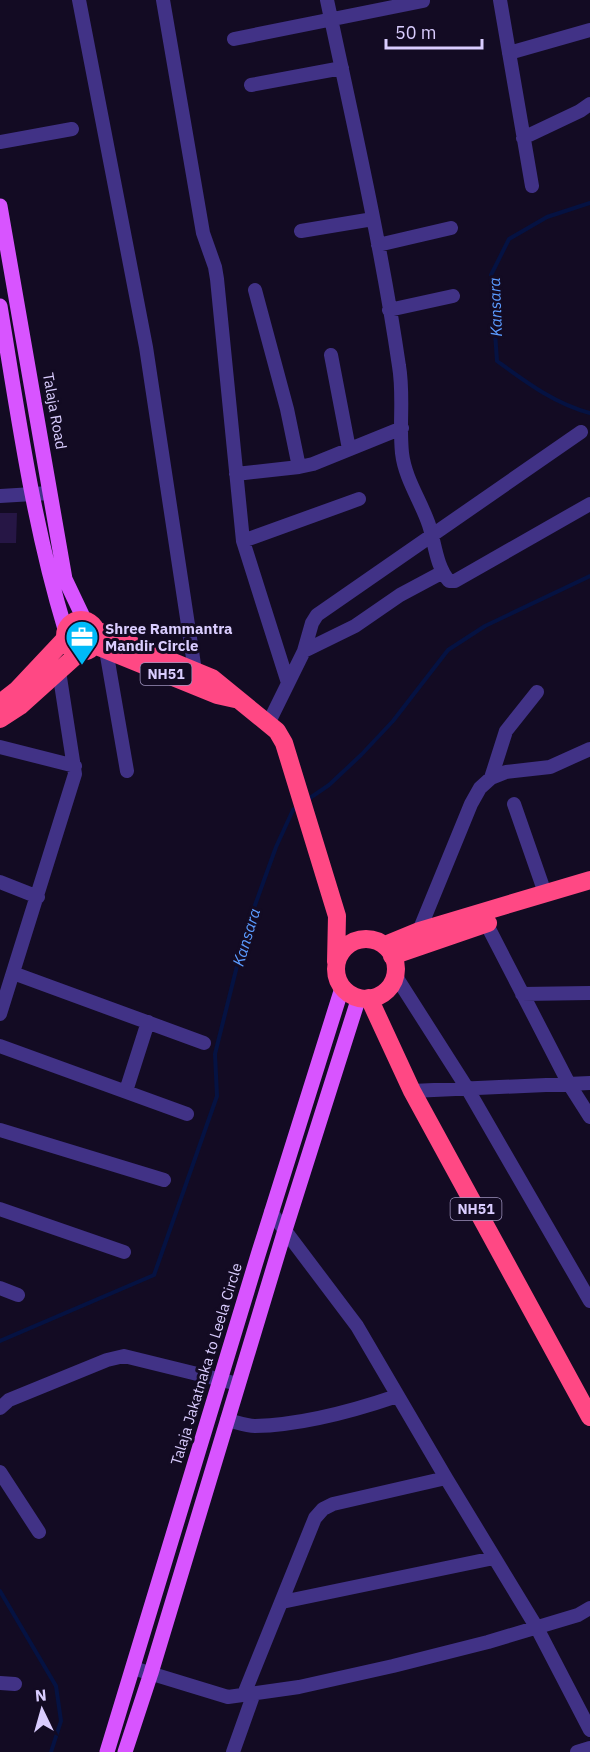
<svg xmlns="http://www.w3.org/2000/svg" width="590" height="1752" font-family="'IBM Plex Sans',sans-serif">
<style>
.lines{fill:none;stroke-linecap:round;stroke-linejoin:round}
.stream{stroke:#051242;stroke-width:4}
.building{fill:#261645}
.minor{stroke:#413286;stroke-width:14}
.major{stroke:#d854ff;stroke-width:15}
.highway{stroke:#ff4884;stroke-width:18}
.labels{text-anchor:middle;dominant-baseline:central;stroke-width:6;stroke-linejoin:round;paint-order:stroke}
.shield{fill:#130b23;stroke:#9e93bd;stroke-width:1.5}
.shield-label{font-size:14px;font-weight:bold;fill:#dacdff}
.street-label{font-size:15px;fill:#dacdff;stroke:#130b23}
.poi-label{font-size:15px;font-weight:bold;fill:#dacdff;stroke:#130b23;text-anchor:start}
.water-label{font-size:16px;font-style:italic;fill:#5b9bff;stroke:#130b23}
</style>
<rect width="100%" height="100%" fill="#130b23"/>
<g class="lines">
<path class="stream" d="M590,203L547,217L509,239L491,275L497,361C526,382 555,404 590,413
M307,800L329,785L361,755L393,721L448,650L485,626L590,576
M0,1341L154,1275L217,1096L215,1054L246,930L276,847L293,810L299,806
M0,1591L56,1686L61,1721L51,1752"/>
</g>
<path class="building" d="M0,513H17L16,543H0Z"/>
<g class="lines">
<path class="minor" d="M79,0L146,347L195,671
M163,0L203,233L215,267L217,279L243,541L288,683
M327,0C353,122 381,243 399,366C404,395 399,424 402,453C405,479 421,501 429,525C435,543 436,566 449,581H455L590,504
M500,0L532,186
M234,39L423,1
M509,53L590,30
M251,85L342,68
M523,138L580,111L590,104
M0,142L72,129
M301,231L373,219
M378,245L451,228
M255,290L287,409L299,467
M389,310L453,296
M331,355L349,449
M236,474L299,467L313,464L402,428
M0,496L50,493
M243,541L359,499
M106,650L127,771
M304,651L312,623L317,615L581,432
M268,724L304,651L355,626L400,595L443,572
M0,747L75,766
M491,778L506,731L537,692
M514,804L545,893
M0,882L38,897
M486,923L569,1084L590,1117
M419,931L471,804L480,788L491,778L506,772L550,767L590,749
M13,973L204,1043
M395,975L467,1088L590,1301
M522,994L590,993
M0,1014L75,774L59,671
M0,1046L187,1114
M126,1091L148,1022
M412,1091L590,1083
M0,1130L164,1180
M0,1209L124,1252
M271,1212L357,1326L446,1478L537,1628L590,1730
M0,1288L18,1295
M0,1408L9,1400L107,1360L124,1356L238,1384
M227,1420C236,1422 246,1426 255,1426C302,1425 353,1411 397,1396
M0,1472L39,1532
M282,1602L494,1558
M133,1668L228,1697L299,1687L393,1666L488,1642L578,1615L590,1608
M0,1683L15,1684
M244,1694L315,1518L323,1509L333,1504L446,1478
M233,1752L254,1693
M577,1752L590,1748"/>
<path class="major" d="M0,206L65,579L84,619
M0,306C18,414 33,524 65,629
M107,1752L258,1255L342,988
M125,1752L151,1673L285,1230L359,997"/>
<path class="highway" d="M65 636a16 16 0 1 1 32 0a16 16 0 1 1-32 0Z
M96,630L212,678L277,731L284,743L337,916L336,962
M94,645L217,695L235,699
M0,703L17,690L64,640
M0,719L20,706L80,652
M336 969a30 30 0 1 1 60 0a30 30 0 1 1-60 0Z
M385,945L419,931L590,880
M392,956L488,923
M369,998L412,1091L590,1417"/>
</g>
<defs>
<g id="office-pin" transform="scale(1.725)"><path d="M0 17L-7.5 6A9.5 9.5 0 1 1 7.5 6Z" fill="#00baf8" stroke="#130b23"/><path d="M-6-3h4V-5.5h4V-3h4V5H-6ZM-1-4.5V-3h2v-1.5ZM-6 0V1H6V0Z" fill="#fff"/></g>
</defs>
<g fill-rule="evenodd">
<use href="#office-pin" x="82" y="637"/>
</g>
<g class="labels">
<g class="shield">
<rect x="140.5" y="663" width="51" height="22" rx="4.5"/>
<rect x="450.5" y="1198" width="51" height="22" rx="4.5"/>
</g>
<g class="shield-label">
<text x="166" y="674">NH51</text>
<text x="476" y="1209">NH51</text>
</g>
<g class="street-label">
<text transform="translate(55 411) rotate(80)">Talaja Road</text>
<text transform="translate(206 1364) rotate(-73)">Talaja Jakatnaka to Leela Circle</text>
</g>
<g class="poi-label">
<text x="105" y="628">Shree Rammantra<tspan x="105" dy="17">Mandir Circle</tspan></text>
</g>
<g class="water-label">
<text transform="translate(495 307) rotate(-92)">Kansara</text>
<text transform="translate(246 937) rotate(-73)">Kansara</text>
</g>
</g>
<g transform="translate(42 1710) rotate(355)" stroke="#130b23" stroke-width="4.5" paint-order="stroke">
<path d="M0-4.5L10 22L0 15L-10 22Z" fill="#dacdff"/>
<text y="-9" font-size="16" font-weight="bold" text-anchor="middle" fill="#dacdff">N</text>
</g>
<path d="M386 39v9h96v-9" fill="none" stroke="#dacdff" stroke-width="3"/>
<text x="395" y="39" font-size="18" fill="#dacdff" stroke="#130b23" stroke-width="4.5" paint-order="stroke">50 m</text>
</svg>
